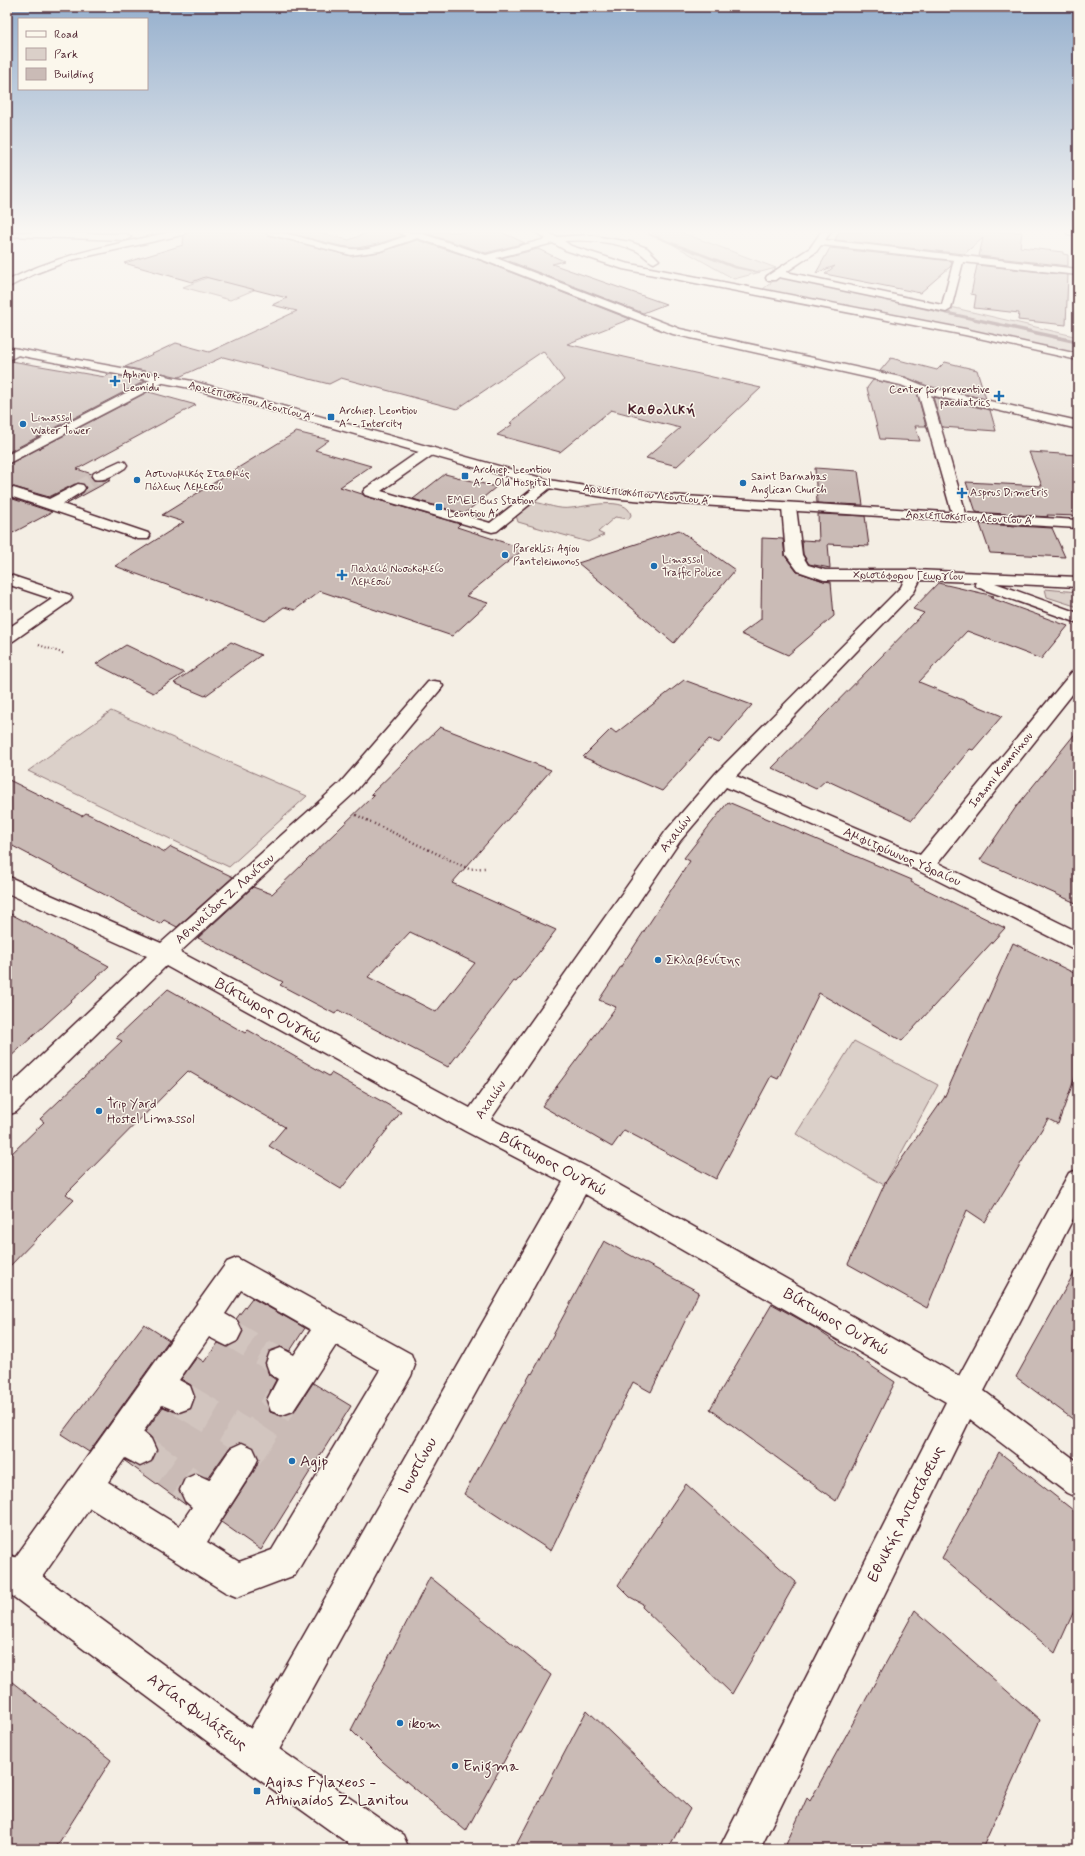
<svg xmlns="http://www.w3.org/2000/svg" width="1085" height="1856" font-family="Mynerve,sans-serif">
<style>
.green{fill:#dbd0c9;stroke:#92787a}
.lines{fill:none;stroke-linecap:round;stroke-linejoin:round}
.stream{fill:#8d7174;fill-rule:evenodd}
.building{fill:#cabbb6;stroke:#4a1f2b;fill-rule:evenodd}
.minor-tunnel-far2{stroke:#d2c5bf;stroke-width:13;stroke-dasharray:13 6;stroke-linecap:butt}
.minor-tunnel-far1{stroke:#d2c5bf;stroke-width:27;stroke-dasharray:27 14;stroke-linecap:butt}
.minor-tunnel{stroke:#d2c5bf;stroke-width:34;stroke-dasharray:34 18;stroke-linecap:butt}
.minor-casing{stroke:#4a1f2b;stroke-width:3}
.major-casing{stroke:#4a1f2b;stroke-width:3}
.path-far1{stroke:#4a1f2b;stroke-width:2;stroke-dasharray:1 2.5;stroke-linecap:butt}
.path{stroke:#4a1f2b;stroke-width:2.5;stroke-dasharray:1 3;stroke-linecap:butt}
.minor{fill:#fbf7ec;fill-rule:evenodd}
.major{fill:#fbf7ec;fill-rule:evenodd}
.poi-dot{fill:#1f6fb2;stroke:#fbf7ec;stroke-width:1.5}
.labels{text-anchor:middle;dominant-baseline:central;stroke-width:3;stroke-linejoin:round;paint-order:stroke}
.far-poi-label{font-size:11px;fill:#4a1f2b;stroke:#fbf7ec;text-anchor:start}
.far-street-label{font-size:11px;fill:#4a1f2b;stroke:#fbf7ec}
.street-label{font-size:13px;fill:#4a1f2b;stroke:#fbf7ec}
.poi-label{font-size:13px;fill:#4a1f2b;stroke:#fbf7ec;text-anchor:start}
.far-district-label{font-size:14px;font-weight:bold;letter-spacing:1px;fill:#4a1f2b;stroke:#fbf7ec}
.near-street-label{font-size:16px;fill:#4a1f2b;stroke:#fbf7ec}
.near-poi-label{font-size:16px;fill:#4a1f2b;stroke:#fbf7ec;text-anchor:start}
</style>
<rect width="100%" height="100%" fill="#f4eee4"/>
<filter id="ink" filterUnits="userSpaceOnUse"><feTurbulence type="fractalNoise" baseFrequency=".025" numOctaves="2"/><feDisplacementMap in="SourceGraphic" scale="8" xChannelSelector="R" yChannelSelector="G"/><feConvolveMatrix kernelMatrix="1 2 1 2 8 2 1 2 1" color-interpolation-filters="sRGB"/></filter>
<g filter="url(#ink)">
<path class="green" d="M651,232H680L776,268L734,279Z
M240,265L287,276L230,300L183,287Z
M781,275L955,308L1078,337V359L965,334L773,297L763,289Z
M534,502C546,504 559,510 571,508C585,507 627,495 631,515L629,519L615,517L598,532L604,535L588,542L518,522L516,515Z
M1045,589L1078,592V607L1047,597Z
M111,711L307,796L229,867L28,771Z
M854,1041L938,1085L884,1185L796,1134Z"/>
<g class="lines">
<path class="stream" d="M648,233L736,266L761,272L759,273L733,268L648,235Z
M871,295L1078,340V344L869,297Z"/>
</g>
<path class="building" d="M188,232H265L268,235L351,256L380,252L417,240L482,261L630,319L567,344L761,388L677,466L646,458L680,428L611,410L560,452L497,435L513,424L510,423L564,380L543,351L457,409L341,378L329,384L223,357L179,377L162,373L160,374L125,367L176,343L209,352L297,311L272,305L287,298L205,277L192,282L124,263L183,245L184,235Z
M283,232H317L349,240L369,232H397L402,236L378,244L357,248L340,246Z
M422,232H501L525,243L486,253Z
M839,232H1022L1020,247L1063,252V254L1068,255V266L979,256L983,238L964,254L835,240Z
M830,248L952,261L951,266L920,293L825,274L835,266L816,273Z
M538,249L564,261L552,264L666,304L643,313L501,258Z
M977,265L1068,275L1066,325L1018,320L1019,313L974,308L976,295L971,294Z
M891,358L937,370L945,362L977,370L986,399L927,386L905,377L880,371Z
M11,361L105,377L110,374L145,381L7,453V362Z
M873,380L901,386L917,393L926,426H915L920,441L880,439L867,388Z
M163,384L149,392L196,405L77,469L92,474L91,477L94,480H111L67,504L84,492L86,489L84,484L77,483L49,497L7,485V465Z
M933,397L990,410L996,431L942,427Z
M296,432L329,440L315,450L371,466L340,487L362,494L365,496L460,524L457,527L524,549L466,596L488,603L452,636L320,591L295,610L284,607L265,621L115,566L184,522L162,515Z
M1029,452L1078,455V516L1047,515L1048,517L976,512L966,482L1042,486Z
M815,468L858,471L863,505L817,503Z
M445,474L496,487L464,514L413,499Z
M7,497L52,512L7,536Z
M818,514L865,516L869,546L828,544L830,568L809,564L803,554L802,540L819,541Z
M980,524L1052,528L1065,557L990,553Z
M679,530L735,570L674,643L578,563Z
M762,538L783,539L785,556L797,572L824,581L831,582L834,616L788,655L741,634L761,619Z
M938,583L994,596L991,598L1068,626L1041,659L967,631L919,682L1002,716L973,750L970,749L912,820L826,780L816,789L772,768L924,613L913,609Z
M231,642L261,655L205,696L174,683Z
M126,645L184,673L153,693L96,664Z
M684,680L752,705L719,743L709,739L662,791L583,757L611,729L616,733Z
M440,727L551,770L452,883L556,930L516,982L514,981L448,1067L338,1010L335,1014L280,985L283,982L198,938L253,887L272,894L374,795L371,794ZM410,932L475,963L436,1012L368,977Z
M1078,730V904L980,860L1016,807Z
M7,779L82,816L86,813L165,852L171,847L233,877L177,927L164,920L160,924L7,843Z
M728,802L912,880L911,882L1005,928L902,1041L819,993L778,1079L771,1076L716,1179L624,1130L612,1147L542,1106L616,1007L599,1000L690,861L684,858Z
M7,912L109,966L7,1060Z
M1013,943L1078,975V1069L1058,1124L1048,1119L985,1222L967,1210L927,1308L848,1264L885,1183L944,1098Z
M168,989L245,1033L248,1030L329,1076L331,1073L401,1112L341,1189L269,1146L285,1127L188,1071L66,1194L74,1200L7,1269V1158L44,1122L40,1119L122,1041L116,1038Z
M604,1241L699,1292L651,1392L633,1382L551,1551L464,1494L531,1373L532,1374Z
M1078,1266V1423L1016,1377Z
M252,1298L305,1328L290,1351L280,1347L269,1351L265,1364L269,1375L276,1380L266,1399L270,1412L281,1416L294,1412L313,1383L351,1406L261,1550L221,1522L254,1471L259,1460L254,1447L243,1442L230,1447L208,1478L197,1473L184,1478L179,1491L186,1505L125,1461V1460L141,1467L152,1462L157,1449L152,1438L145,1432L163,1407L178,1413L191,1409L195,1396L191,1385L181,1379L197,1357L204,1362L218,1343L228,1347L238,1342L243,1330L236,1319Z
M772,1304L813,1327L895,1382L836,1501L710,1409Z
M144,1324L169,1340L89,1452L61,1434Z
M999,1452L1078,1514V1602L1055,1653L942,1558Z
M686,1484L796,1582L732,1694L642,1607L643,1604L630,1597L618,1585Z
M430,1577L551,1675L466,1831L383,1762L351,1730Z
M915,1610L1040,1720L982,1849H784L807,1798L810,1801Z
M7,1678L111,1760L55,1849H7Z
M587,1710L690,1809L668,1849H514Z"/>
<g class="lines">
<path class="minor-tunnel-far2" d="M78,488L99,476"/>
<path class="minor-tunnel-far1" d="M227,1331L281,1363
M179,1397L185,1401"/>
<path class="minor-tunnel" d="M183,1400L254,1442
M140,1450L196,1490
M245,1455L282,1400"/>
<g class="minor-casing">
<path id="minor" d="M7,232L126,234L131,237L126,240L7,236Z
M170,232H187L182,235L71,260L34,274L7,288V281C58,254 114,245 170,232Z
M266,232C296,232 322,246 350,249C369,251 389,242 406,236L398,232L420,233L486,255L546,239L536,232H548L556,237L588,235L630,242L647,248L659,260L654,263C648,261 643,254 637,251C617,242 585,239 564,241L571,246L625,263L965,329L1078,354V360L965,335L623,269L565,250L553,243L496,258L680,329L905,378L927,387L1078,421V429L931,395L967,517L965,520H955L953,517L918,392L901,385L673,334L483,260L417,238L380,251L351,255L268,234Z
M821,232H831L825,240L1078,269V275L963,262L951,309L946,312L779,277L775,280H767L766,278L767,276L810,248ZM821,245L954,260L942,305L786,272L816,252Z
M1066,232H1078V236L1068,234Z
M18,349L24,352L7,361V353Z
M162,374L166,375L168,378L166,381L7,464V455Z
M429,447L434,448L436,451L434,454L381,491L490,523L543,481H553L555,484L497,531L492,532L365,495L363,492L365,489L424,448Z
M120,461L125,462L127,465L125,468C116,473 105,482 94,479L92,476L94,473Z
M78,484L83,485L85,488L83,491L62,504L148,533L150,536L148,539H138L7,495V486L49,499Z
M789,503L794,504L796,507L802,555L808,565L825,570H914L1078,577V587L995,583L1078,613V623L977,587L975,584L976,582L920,580L914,592L736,776L920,855L1072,672L1078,671V687L938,863L1078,932V951L917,870L726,787L680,841L491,1119L589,1168L959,1376L1069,1173L1078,1170V1209L984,1391L1078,1462V1498L1067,1493L970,1419L760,1849H719L946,1402L585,1194L269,1768L256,1774L243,1768L237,1755L243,1742L563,1182L465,1131L166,966L16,1112L7,1115V1088L147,956L7,893V876L161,943L340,783L428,682L434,681L440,682L443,686L440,690L354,793L180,952L470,1108L666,831L716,773L901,587L904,580H824L798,571L786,555L782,507L784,504Z
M7,574L70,595L72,598L70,601L13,641L7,642V629L52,599L7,584Z
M237,1258L411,1354L415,1365L411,1376L295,1575L237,1597L225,1592L90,1508L31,1593L19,1598L7,1593V1569L227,1262ZM241,1290L311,1330L294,1355L281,1348L270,1352L266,1363L270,1374L278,1379L267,1400L271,1411L282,1415L293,1411L336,1345L380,1370L272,1550L239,1562L207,1542L253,1470L258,1459L253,1448L242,1443L231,1448L209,1480L196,1474L185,1479L180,1490L185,1501L192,1507L179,1526L108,1482L125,1458L140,1466L151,1461L156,1450L151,1439L143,1432L162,1405L179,1412L190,1408L194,1397L190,1386L179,1380L209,1337L227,1346L237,1341L242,1331L237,1321L225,1314Z"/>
</g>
<g class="major-casing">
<path id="major" d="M7,347L192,381L549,480L610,490L668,495L1078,520V528L668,503L610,498L548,488L190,388L7,353Z
M7,1554L19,1559L269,1742L403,1835L409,1849H356L243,1768L7,1592Z"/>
</g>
<path class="path-far1" d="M39,645L65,654"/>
<path class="path" d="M356,815L469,869L485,868"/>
<use href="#minor" class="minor"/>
<use href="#major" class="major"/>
</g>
</g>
<linearGradient id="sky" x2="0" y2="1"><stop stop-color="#95afcd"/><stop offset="0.47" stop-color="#faf7f3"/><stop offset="1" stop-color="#faf7f3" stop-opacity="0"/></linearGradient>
<rect width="1085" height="492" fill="url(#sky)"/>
<g class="poi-dot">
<path d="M113 375h4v4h4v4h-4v4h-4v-4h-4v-4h4z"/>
<path d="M997 390h4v4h4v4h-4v4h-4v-4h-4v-4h4z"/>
<rect x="327" y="413" width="8" height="8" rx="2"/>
<circle cx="23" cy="424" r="4"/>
<rect x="461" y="472" width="8" height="8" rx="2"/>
<circle cx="137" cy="480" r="4"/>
<circle cx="743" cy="483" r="4"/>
<path d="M960 487h4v4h4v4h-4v4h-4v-4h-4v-4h4z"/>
<rect x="435" y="503" width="8" height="8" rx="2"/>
<circle cx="505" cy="555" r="4"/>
<circle cx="654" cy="566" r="4"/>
<path d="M340 569h4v4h4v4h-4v4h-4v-4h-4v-4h4z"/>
<circle cx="658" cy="960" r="4"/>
<circle cx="99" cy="1111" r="4"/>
<circle cx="292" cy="1461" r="4"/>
<circle cx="400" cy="1723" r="4"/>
<circle cx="455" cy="1766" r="4"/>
<rect x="253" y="1787" width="8" height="8" rx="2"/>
</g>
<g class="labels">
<g class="far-poi-label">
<text x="123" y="375">Aphinu p.<tspan x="123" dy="13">Leonidu</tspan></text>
<text x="990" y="390" text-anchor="end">Center for preventive<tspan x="990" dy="13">paediatrics</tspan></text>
<text x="339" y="411">Archiep. Leontiou<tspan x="339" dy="13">A´ - Intercity</tspan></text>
<text x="31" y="418">Limassol<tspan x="31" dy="13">Water Tower</tspan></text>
<text x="473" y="470">Archiep. Leontiou<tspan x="473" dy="13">A´ - Old Hospital</tspan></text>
<text x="145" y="474">Αστυνομικός Σταθμός<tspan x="145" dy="13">Πόλεως Λεμεσού</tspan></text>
<text x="751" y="477">Saint Barnabas<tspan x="751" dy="13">Anglican Church</tspan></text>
<text x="970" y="493">Aspros Dimetris</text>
<text x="447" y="501">EMEL Bus Station<tspan x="447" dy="13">Leontiou A´</tspan></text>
<text x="513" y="549">Pareklisi Agiou<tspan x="513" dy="13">Panteleimonos</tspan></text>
<text x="662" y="560">Limassol<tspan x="662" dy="13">Traffic Police</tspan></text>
<text x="351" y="569">Παλαιό Νοσοκομείο<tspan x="351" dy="13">Λεμεσού</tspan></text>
</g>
<g class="far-street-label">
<text transform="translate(253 402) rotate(15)">Αρχιεπισκόπου Λεοντίου Α΄</text>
<text transform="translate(649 495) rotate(6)">Αρχιεπισκόπου Λεοντίου Α΄</text>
<text transform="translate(972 518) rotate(3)">Αρχιεπισκόπου Λεοντίου Α΄</text>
<text transform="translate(908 576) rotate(1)">Χριστόφορου Γεωργίου</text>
</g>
<g class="street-label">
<text transform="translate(1001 770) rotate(-51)">Ioanni Komninou</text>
<text transform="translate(676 834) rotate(-52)">Αχαιών</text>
<text transform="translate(902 857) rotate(24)">Αμφιτρύωνος Υδραίου</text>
<text transform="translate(225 899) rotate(-42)">Αθηναΐδος Ζ. Λανίτου</text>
<text transform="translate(491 1100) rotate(-55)">Αχαιών</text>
</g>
<g class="poi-label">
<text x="666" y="960">Σκλαβενίτης</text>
<text x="107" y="1104">Trip Yard<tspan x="107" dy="15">Hostel Limassol</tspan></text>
</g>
<g class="far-district-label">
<text x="662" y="410">Καθολική</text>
</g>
<g class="near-street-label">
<text transform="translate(268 1011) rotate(29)">Βίκτωρος Ουγκώ</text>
<text transform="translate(553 1164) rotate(28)">Βίκτωρος Ουγκώ</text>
<text transform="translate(836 1322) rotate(30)">Βίκτωρος Ουγκώ</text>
<text transform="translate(418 1466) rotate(-61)">Ιουστίνου</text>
<text transform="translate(906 1514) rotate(-63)">Εθνικής Αντιστάσεως</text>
<text transform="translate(197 1712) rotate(36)">Αγίας Φυλάξεως</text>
</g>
<g class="near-poi-label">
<text x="300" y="1461">Agip</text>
<text x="408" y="1723">ikom</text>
<text x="463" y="1766">Enigma</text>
<text x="265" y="1782">Agias Fylaxeos -<tspan x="265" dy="18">Athinaidos Z. Lanitou</tspan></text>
</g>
</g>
<rect width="1085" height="1856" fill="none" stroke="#fbf7ec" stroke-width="24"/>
<rect x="12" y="12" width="1061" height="1832" fill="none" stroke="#4a1f2b" stroke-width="1.5" filter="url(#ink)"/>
<rect x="18" y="18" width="130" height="72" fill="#fbf7ec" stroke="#b4a19f"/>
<rect x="26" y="31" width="20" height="6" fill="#fbf7ec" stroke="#b4a19f"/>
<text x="54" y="38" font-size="12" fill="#4a1f2b">Road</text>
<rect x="26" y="48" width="20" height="12" fill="#dbd0c9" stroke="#b4a19f"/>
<text x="54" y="58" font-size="12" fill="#4a1f2b">Park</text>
<rect x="26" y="68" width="20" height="12" fill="#cabbb6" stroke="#b4a19f"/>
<text x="54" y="78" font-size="12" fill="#4a1f2b">Building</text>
</svg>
